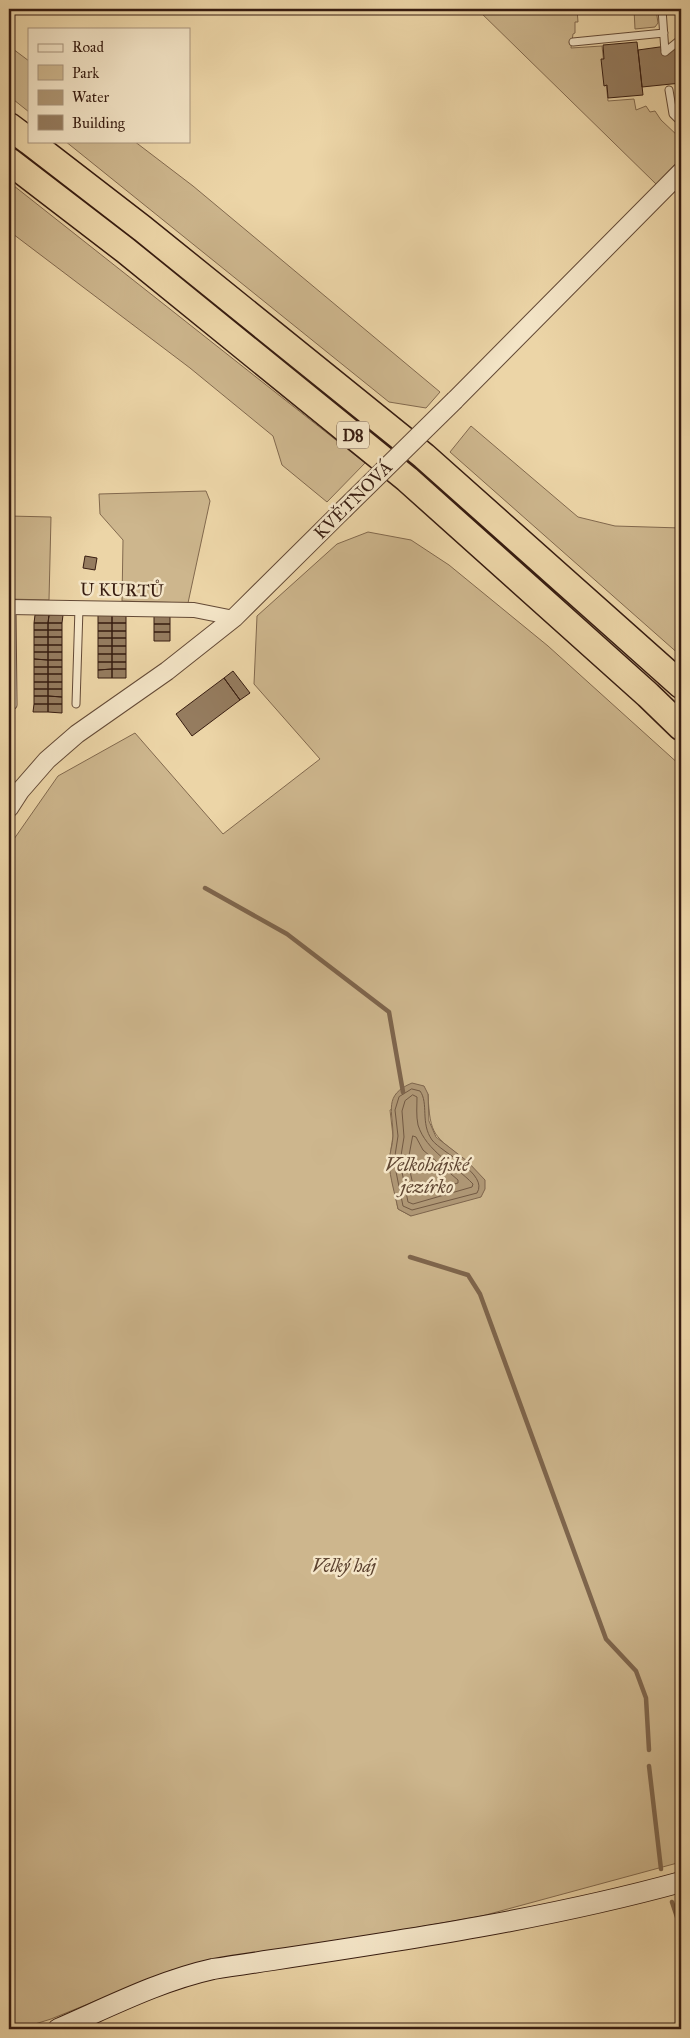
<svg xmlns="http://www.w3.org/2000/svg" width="690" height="2038" font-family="'IM FELL Great Primer',serif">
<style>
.green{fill:#cdb68d;stroke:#82694e;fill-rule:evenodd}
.water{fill:#ae9674;stroke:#7e654c}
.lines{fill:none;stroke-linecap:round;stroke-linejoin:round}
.shore{stroke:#725942;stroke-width:1}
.stream{stroke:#7e654c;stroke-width:4.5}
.building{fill:#957c5f;stroke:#371c10}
.service-casing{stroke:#644a36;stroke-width:9}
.minor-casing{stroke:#644a36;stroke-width:16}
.tertiary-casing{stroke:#644a36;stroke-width:20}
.secondary-casing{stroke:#371c10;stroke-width:22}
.motorway-casing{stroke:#371c10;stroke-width:29}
.service{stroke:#f3e4c6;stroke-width:7}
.minor{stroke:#f3e4c6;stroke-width:14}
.tertiary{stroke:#f3e4c6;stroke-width:18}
.secondary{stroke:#f3e4c6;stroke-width:20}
.motorway{stroke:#ecd5a7;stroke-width:26}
.tertiary-bridge-casing{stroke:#644a36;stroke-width:20;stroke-linecap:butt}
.tertiary-bridge{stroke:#f3e4c6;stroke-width:18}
.labels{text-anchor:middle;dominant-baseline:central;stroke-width:5;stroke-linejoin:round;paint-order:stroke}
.shield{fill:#f3e4c6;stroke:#6f5847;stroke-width:1}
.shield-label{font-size:16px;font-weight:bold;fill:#371c10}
.street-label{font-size:18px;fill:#371c10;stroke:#f3e4c6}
.park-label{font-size:18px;font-style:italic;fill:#5c422f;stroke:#f3e4c6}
.water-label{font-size:19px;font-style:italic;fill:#614733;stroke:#f3e4c6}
</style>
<rect width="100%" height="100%" fill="#ecd5a7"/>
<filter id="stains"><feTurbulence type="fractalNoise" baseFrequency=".004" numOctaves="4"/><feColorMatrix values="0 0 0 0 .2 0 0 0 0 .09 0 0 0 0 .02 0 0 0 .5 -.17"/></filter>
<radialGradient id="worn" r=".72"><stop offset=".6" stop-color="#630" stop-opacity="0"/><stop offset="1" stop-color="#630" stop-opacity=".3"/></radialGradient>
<path class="green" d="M477,9H577L578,22H575V33L573,34L571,48L602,46L608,101L634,99L636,110L646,106L650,112L655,111L661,120L679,137L680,159L656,184Z
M634,9H656L658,23L655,27L635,29Z
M9,46L29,61V112L9,96Z
M65,141H134L193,186L440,392L426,408L389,402Z
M9,182L365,463L327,502L282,465L273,436L190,368L9,231Z
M471,426L578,517L615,526L681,528V656L450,452Z
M206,491L210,501L188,603L122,601L123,540L100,514L99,494Z
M9,516L51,517L49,600L9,599Z
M368,532L411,540L449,565L548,646L681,766V1862L482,1916L172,1970L51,2019L19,2029H9V893L14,839L58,776L135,733L223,834L320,759L254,684L257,616L337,544ZM428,1094C430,1137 434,1135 466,1161L411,1216L398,1209L389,1162L393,1136L390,1110Z"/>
<path class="water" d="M412,1083L424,1086L428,1094L429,1121L436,1137L467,1161L485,1180V1189L481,1197L411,1216L398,1209C395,1194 390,1178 389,1163C389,1154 393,1145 393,1136C393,1111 383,1095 412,1083Z"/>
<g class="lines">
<path class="shore" d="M412,1089L420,1091C429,1103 420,1123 432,1140C442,1153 489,1174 477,1193L412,1210L403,1206L394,1162L398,1136L395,1110L399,1097Z
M413,1095L417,1097C417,1106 416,1116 418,1125C426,1151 455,1165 473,1184L472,1187L413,1204L408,1202L400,1162L404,1137L402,1111L405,1101Z
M413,1136L416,1137L423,1150L458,1180V1183L415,1194L408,1162Z"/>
<path class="stream" d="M205,888L287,934L389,1012L403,1092
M410,1257L468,1275L480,1294L606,1639L636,1671L646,1698L649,1750
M649,1766L661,1869
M672,1902L681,1929"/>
</g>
<path class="building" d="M637,42L643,95L608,98L607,85L604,86L601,59H604L603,45Z
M681,44V83L642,87L638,50Z
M85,556L97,558L95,570L83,568Z
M35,615H49L48,623H34Z
M49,615H63L62,623H48Z
M98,615H112V623H98Z
M112,615H126V623H112Z
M154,615H170V624H154Z
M34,623H48V630H34Z
M48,623H62V630H48Z
M98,623H112V631H98Z
M112,623H126V631H112Z
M154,624H170V632H154Z
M34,630H48V637H34Z
M48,630H62V637H48Z
M98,631H112V638H98Z
M112,631H126V638H112Z
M154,632H170V641H154Z
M34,637H48V645H34Z
M48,637H62V645H48Z
M98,638H112V646H98Z
M112,638H126V646H112Z
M34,645H48V652H34Z
M48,645H62V652H48Z
M98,646H112V654H98Z
M112,646H126V654H112Z
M34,652H48V660L34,659Z
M48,652H62V660H48Z
M98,654H112V662H98Z
M112,654H126V662H112Z
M34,659L48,660V667H34Z
M48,660H62V667H48Z
M98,662H112V669L98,670Z
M112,662H126V669H112Z
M34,667H48V674H34Z
M48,667H62V674H48Z
M112,669V678H98V670Z
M112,669H126V678H112Z
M233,671L250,693L240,700L224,678Z
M34,674H48V682H34Z
M48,674H62V682H48Z
M224,678L240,700L192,736L176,714Z
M34,682H48V689H34Z
M48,682H62V689H48Z
M34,689H48V696H34Z
M48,689H62V697L48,696Z
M34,696H48V704H34Z
M48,696L62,697V704H48Z
M34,704H48V712H33Z
M48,704H62V713L48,712Z"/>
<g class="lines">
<g class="service-casing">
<path id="service" d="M662,9L665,52
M573,42L664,33
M665,52L681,39
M669,90L673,114L681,122
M12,607L13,705
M76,704L79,608"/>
</g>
<g class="minor-casing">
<path id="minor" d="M9,607L194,610L234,618"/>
</g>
<g class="tertiary-casing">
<path id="tertiary" d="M455,400L681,172
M9,808L20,791L47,760L77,734L167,671L234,618L343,510"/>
</g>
<g class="secondary-casing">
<path id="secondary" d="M58,2029C109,2007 159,1981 213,1969C370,1945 528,1924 681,1882"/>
</g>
<g class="motorway-casing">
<path id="motorway" d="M9,126L29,141
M29,141L143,229L424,456L681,685
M9,161L125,250L407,479L648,695L681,727"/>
</g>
<use href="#service" class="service"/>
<use href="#minor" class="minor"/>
<use href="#tertiary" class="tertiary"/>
<use href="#secondary" class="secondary"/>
<use href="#motorway" class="motorway"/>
<g class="tertiary-bridge-casing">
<path id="tertiary-bridge" d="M343,510L455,400"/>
</g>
<use href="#tertiary-bridge" class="tertiary-bridge"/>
</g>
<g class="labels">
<rect class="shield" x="337" y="421.5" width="32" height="27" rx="4"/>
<g class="shield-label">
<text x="353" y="435">D8</text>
</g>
<g class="street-label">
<text transform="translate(353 500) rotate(-45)">KVĚTNOVÁ</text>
<text transform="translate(122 590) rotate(1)">U KURTŮ</text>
</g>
<g class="park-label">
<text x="344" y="1566">Velký háj</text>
</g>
<g class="water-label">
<text x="427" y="1164">Velkohájské<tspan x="427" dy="22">jezírko</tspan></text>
</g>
</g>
<rect width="690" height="2038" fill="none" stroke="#ecd5a7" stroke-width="30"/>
<rect x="10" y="10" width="670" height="2018" fill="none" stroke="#371c10" stroke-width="2.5"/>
<rect x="15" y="15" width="660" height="2008" fill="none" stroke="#371c10"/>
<rect x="28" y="28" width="162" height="115" fill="#f3e4c6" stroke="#a8947d"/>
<rect x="38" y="44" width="25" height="8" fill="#f3e4c6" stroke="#a8947d"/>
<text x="72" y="52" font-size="15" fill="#371c10">Road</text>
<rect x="38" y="65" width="25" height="15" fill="#cdb68d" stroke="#a8947d"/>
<text x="72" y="78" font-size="15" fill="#371c10">Park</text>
<rect x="38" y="90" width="25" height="15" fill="#ae9674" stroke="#a8947d"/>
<text x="72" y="102" font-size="15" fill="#371c10">Water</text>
<rect x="38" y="115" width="25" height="15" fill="#957c5f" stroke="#a8947d"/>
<text x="72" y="128" font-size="15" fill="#371c10">Building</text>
<rect width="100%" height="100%" filter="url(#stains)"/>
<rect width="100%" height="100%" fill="url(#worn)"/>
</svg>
